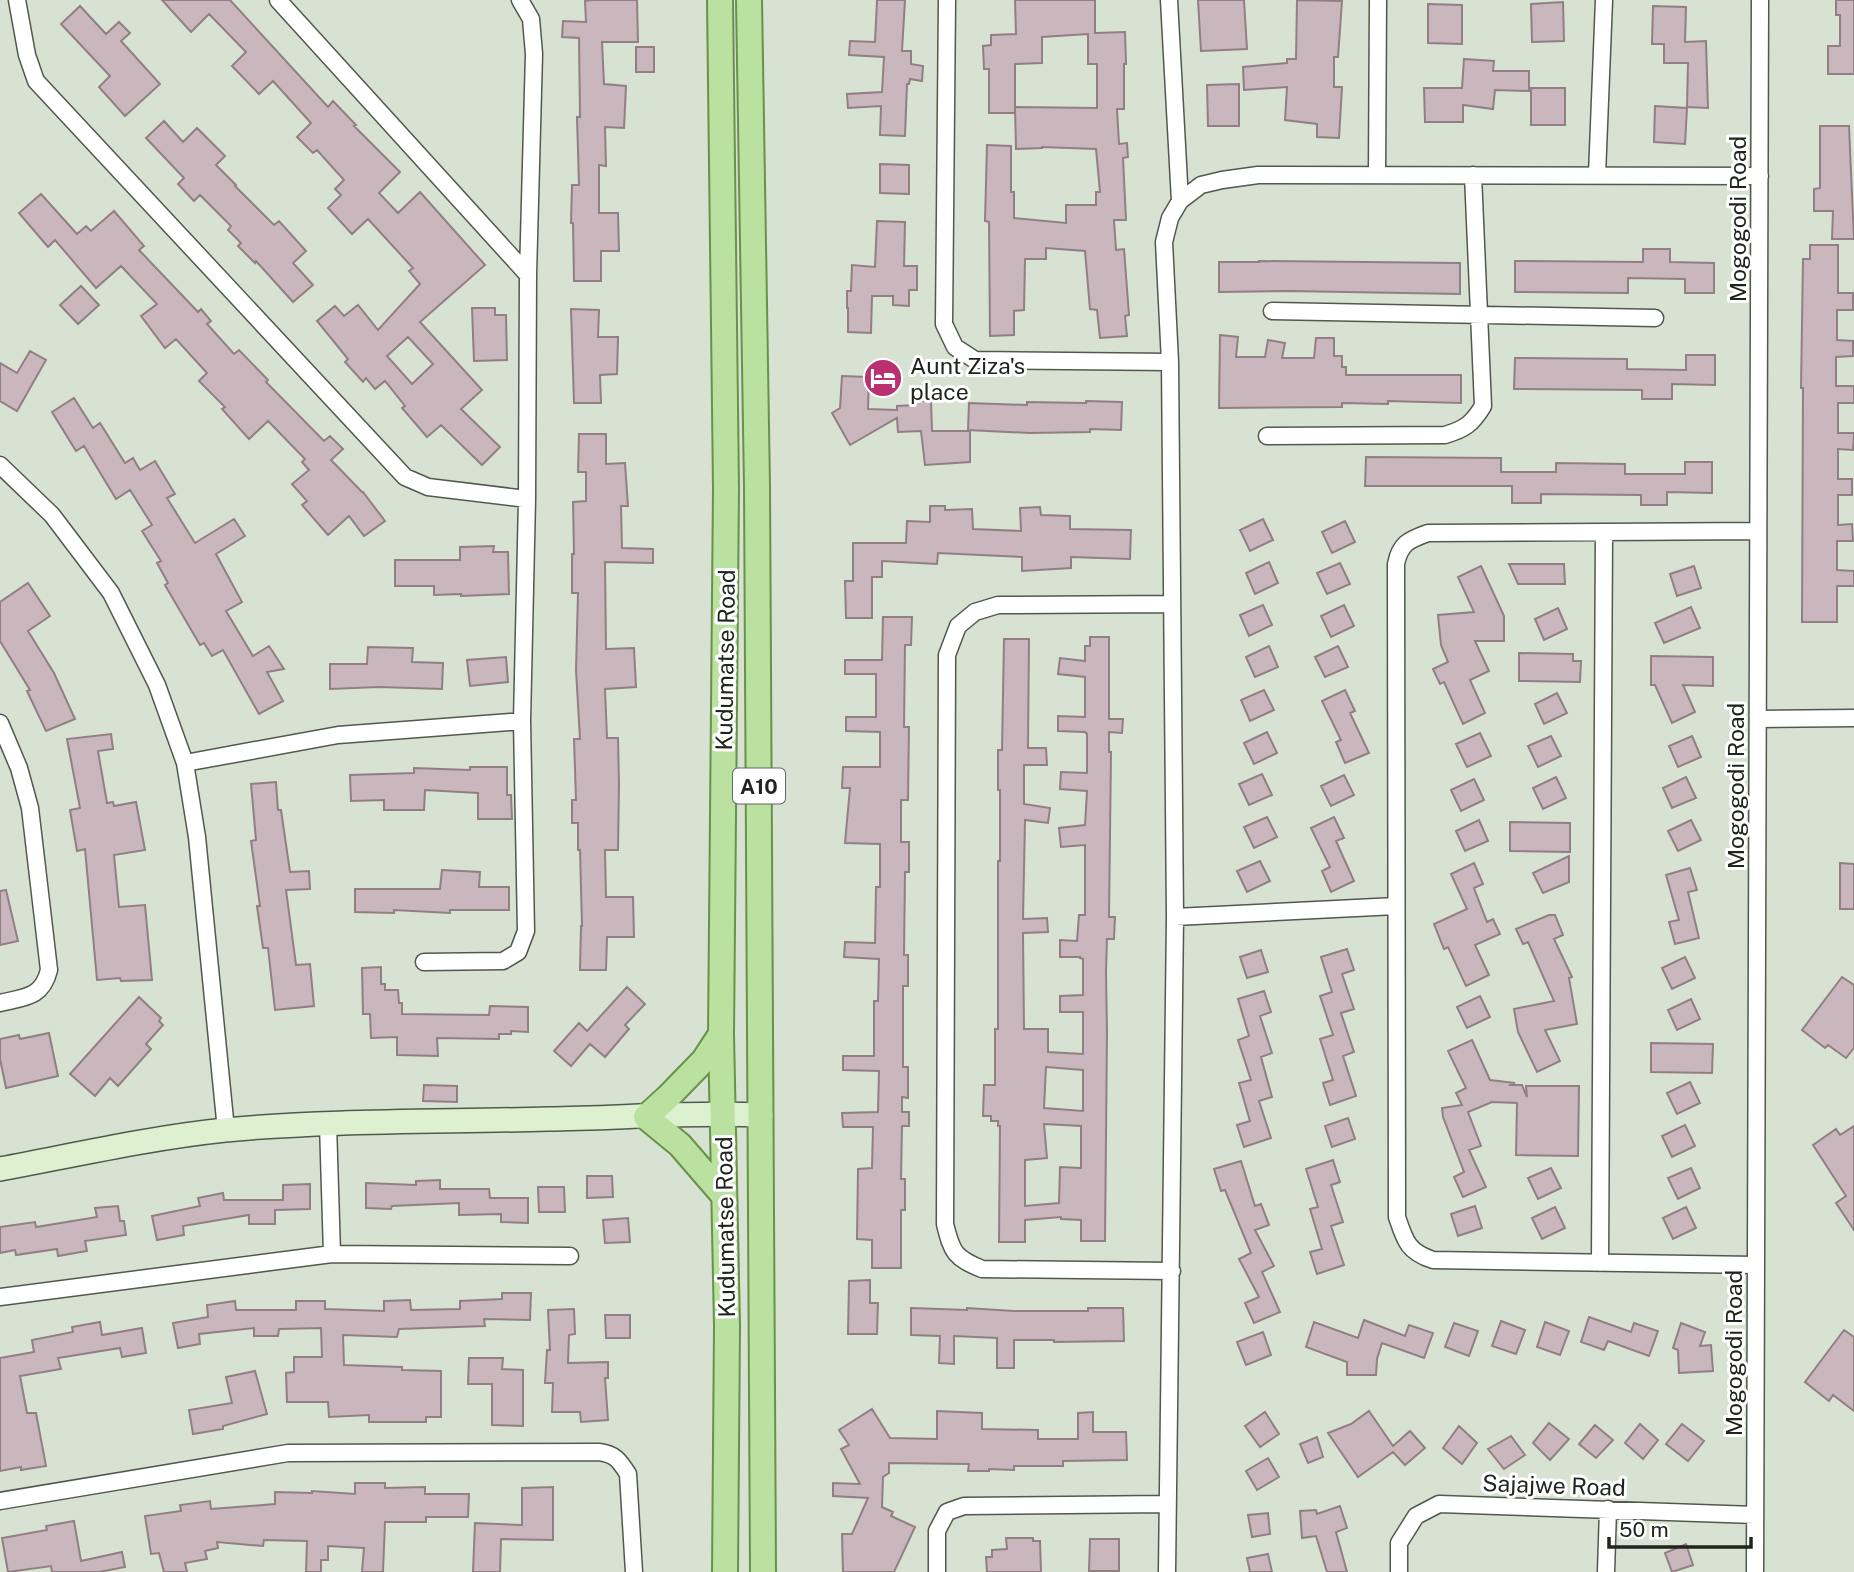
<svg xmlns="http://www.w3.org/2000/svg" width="1854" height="1572" font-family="'Public Sans',sans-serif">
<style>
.building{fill:#cab7bd;stroke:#917f84;stroke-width:2;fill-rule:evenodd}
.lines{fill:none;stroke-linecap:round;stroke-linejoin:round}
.street-casing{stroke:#51594c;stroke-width:19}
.secondary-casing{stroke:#51594c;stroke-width:26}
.primary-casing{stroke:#67924a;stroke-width:28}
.street{stroke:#fff;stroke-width:16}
.secondary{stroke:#ddf0d0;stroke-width:23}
.primary{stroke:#bbe1a1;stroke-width:24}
.labels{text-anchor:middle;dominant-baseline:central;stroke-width:6;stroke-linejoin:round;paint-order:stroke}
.shield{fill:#fff;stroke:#636662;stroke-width:2}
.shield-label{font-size:21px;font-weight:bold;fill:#20241e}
.street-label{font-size:23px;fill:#20241e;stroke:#fff}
.poi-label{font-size:23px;fill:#20241e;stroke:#fff;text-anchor:start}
</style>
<rect width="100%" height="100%" fill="#d8e2d3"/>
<path class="building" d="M162,0H230L328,107L333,101L356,125L354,126L400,172L379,193L398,213L420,192L485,265L420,322L482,390L461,409L500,447L482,465L441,425L427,437L402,408L405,406L385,381L375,389L366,378L363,382L345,362L348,359L317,321L335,306L344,316L358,305L378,330L420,284L409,271L413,268L368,219L352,234L328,208L341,195L335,189L344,180L317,150L313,153L297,137L311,123L273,81L259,94L232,66L246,52L209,14L191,32ZM408,337L433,364L412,384L387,356Z
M592,0H637L638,42H602L604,84L626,86L624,128L605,127L606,166L599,165V213H618L619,251H601V281H574L573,223H571L572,185H579L577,117H580L579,38L562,37L563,21L586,22L585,1Z
M877,0H905L902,51H911V64L923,66L922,81L910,79L909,84H907L905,136L880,135L881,106L848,108L847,94L882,92L884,57L849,55L850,41L875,42Z
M1015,0H1095V33L1125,32L1126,64H1124V109H1117L1119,144L1127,143L1128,157L1123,158L1126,220H1114L1116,250L1124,249L1129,315L1125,316L1127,336L1100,338L1097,310L1090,309L1085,251L1046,248V259H1025L1024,310L1014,311V335L990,336L989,222L985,221L987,145L1011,146V192H1014V218L1066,223V205H1096V192H1100L1096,149L1042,147V148L1016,149L1015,107L1097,108V64H1088V34L1042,37V63L1015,64V113H989V69H984L983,46L991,45V35L1016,34Z
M1198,0H1244L1247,49L1201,51Z
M1297,0L1342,1L1338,57H1334V87H1342L1339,138L1317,137V124L1285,120L1287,87L1244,90L1243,67L1287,63V59H1296Z
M1836,0H1854V74H1828V46H1840V15H1836Z
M1563,2L1564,41L1532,42L1531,4Z
M1428,4L1462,5V44L1428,43Z
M80,6L106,34L119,22L130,33L121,41L160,84L125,116L99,87L110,76L61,24Z
M1653,6L1686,7L1685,42L1706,41L1708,108L1687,107L1688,63H1664V44H1652Z
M636,47H654V72H636Z
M1464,59L1494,61L1493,71H1529V91L1495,90L1493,109L1463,105V122H1425L1424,88H1462Z
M1239,84V126H1208L1207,85Z
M1531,88H1565V125H1531Z
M1655,106L1687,108L1685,144L1654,142Z
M164,121L183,142L197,128L225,156L216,165L236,185L235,186L274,225L279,221L306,251L293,263L313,285L293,302L256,261L255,263L238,246L241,243L228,230L231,226L200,195L194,201L178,184L184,178L146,138Z
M1820,126H1849L1854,239H1832L1833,211H1814V189L1820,188Z
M880,164L909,165V194L880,193Z
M41,194L77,234L86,226L91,231L114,211L144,246L139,250L198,312L201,309L211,321L207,324L234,354L239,350L268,380L266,382L324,441L330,436L343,449L331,460L362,492H363L385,521L364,536L349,516L328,535L302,505L307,501L292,484L309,470L302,462L305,459L268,421L249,439L222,409L225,407L199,381L207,373L176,339L165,348L141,316L157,304L121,266L96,288L55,240L48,247L19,213Z
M877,221L905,222L904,266H917V290H909V306L893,305V296H872L871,333L848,332V308H847V291H851L852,265L875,267Z
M1810,245H1838V293H1853V310H1837V340L1853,341V356L1836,357V386H1854V403H1838V433H1854V436L1853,450L1838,449V479H1852V495H1838V525L1852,524L1853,541H1837V570L1854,571V586H1837V622H1802L1803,388H1801L1803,259H1810Z
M1643,249H1670V262L1714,263V293H1685V279L1628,278V293L1515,292V261L1643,262Z
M1259,261L1460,263V294L1288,291L1219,292V262H1259Z
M81,286L99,305L78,324L60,305Z
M472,308H495V315H506L507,360L474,361Z
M571,309L599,310L598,337H618L617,374L600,375L601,403H574Z
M1220,335L1238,337L1236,357H1265L1268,340L1285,343L1282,358H1314L1316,338H1334V356H1342V367H1346V375H1461V403L1388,401V404L1342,403V407L1219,408Z
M30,351L46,360L17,411L0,401V363L17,373Z
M1686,355H1715V385L1672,384V399H1642V390L1514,389L1515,358L1627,359V369L1686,370Z
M842,376L869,377L868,409L897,410V406L916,405V401H931L932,431H970V462L925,465L921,431L898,432L897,418L850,445L832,413L840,408Z
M74,398L93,428L100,423L125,463L133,458L140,470L155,461L175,494L167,498L195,543L234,519L245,536L216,554L242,602L226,611L253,656L269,646L284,669L267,672L283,701L259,714L223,650L212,656L204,643L200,645L165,585L168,583L157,563L161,561L142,531L152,525L130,490L116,499L84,446L76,451L52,412Z
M1086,401L1122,402L1121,430L1090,429V432L1029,433L968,430L969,403L1027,405V402L1086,403Z
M579,434H606V464L625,463L628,506H621L622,548L653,549V563L605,562L606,649L634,648L636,687L605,689L607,738H618L619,784L618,850H605L606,897H633L634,937H607L606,970H580L581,926H582L580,850H578V823H572V800H576L574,739H580L576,670L578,593H572V554H574L573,502L586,501V472H578Z
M1366,457L1501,458V472H1556V463L1625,464V474H1685V462H1712V493L1667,492V505H1641V495L1541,494V503H1512V486H1365Z
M930,506H945V510L972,509L973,529L1021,531L1020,508L1040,507L1041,515L1070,516V529L1131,530L1130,559L1071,557V568L1022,571V557L938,553L937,564L882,561V577H872V618H846L845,581H853V543H906L907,521L930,522Z
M1263,519L1273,540L1250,551L1240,530Z
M1345,521L1355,542L1332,553L1322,532Z
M494,546L493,552H508L509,594L461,596V594L434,595V586H395V560H460V547Z
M1269,562L1278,583L1255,594L1246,573Z
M1340,563L1350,584L1327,594L1317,573Z
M1509,564H1564L1565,584H1518Z
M1481,566L1504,616V641H1475L1489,671L1470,680L1485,713L1463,724L1444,682L1440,684L1433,669L1448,662L1441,645L1438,615L1474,612L1458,577Z
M1694,566L1701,588L1677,596L1670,574Z
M28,583L50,616L28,631L54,673L75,719L46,731L27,691L30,690L0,641V602Z
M1263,605L1272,625L1249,636L1240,615Z
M1344,605L1354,626L1331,637L1321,616Z
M1691,607L1700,628L1664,643L1655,623Z
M1558,608L1567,629L1544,640L1535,619Z
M883,617H912L911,645H905L904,727H909L908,800H901V842H909V872H905L904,955H908V986H903V1067H908V1098L902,1097V1112H909V1126H902L901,1179H905V1210H901V1268H872V1240L857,1239L858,1169L872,1168L873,1127H843L842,1113L878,1112L879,1071L843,1070V1056H874V1001H878L879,959L844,957L845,942L875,943L876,887H880V844L845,843L850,788H842L843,767H880V732L846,731V717H876V674H845V660H882Z
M1090,637H1109V719H1123L1122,733L1109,732V752H1111L1109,917H1115L1114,939H1107L1106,971L1107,1032L1105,1241H1081V1220L1061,1219V1217L1025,1220V1242H999L1000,1126H998V1121H991V1116H983L984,1085H995V1029H998V861H1000V790H998V750H1002L1004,639H1029L1028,748H1046L1047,765H1024V804L1050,808L1048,823L1025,820L1023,919L1047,918L1048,932L1023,933L1024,1029H1048V1052L1083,1054V1012H1060V996L1083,995V959L1080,958V957H1060V940L1077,941L1079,915H1085V845L1061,847L1059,828L1085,825L1087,791L1060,789L1061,772L1087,773V734L1085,732L1058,731V716L1085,717V677L1058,674L1060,658L1085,661V646H1090ZM1046,1067L1083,1070V1111L1044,1108ZM1044,1124L1081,1126V1168L1060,1167L1059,1203L1025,1206V1160L1047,1158Z
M1269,646L1278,667L1255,677L1246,657Z
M1338,646L1348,667L1325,677L1315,657Z
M368,647L413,648L412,662L443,663L442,689L379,687L330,689V664H367Z
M1519,653L1573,654V661H1581L1580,682L1519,681Z
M1651,656L1713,657V686L1683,685L1695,712L1672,723L1655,685H1651Z
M506,657L508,682L470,686L467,660Z
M1264,690L1274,710L1250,721L1241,700Z
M1345,690L1355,711L1350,713L1369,753L1345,763L1336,742L1341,740L1322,701Z
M1557,693L1567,713L1544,724L1535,704Z
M1267,732L1277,753L1254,764L1244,743Z
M1480,733L1491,756L1467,767L1456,744Z
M111,734L113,749L98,751L107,803L113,802L114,806L136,802L145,850L114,855L119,907L145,905L152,980L121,981L120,978L97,980L85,849L77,851L70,810L80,808L67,739Z
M1551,736L1561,756L1538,767L1528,746Z
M1692,736L1701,757L1678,767L1669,746Z
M470,767H507V795H511L512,819H478V793L425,790L424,810H384V800L351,801L350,775L414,773V768L470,770Z
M1262,774L1272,795L1249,805L1239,784Z
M1344,775L1354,795L1331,806L1321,786Z
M1556,777L1566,798L1543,809L1533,788Z
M1686,777L1696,798L1672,808L1663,788Z
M1474,779L1484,800L1461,811L1451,790Z
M276,782L278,810H281L290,872L309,871L310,889L286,890L296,965L310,964L314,1006L275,1010L268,948H263L257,906H260L251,841L256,840L251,784Z
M1267,817L1277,837L1254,848L1244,827Z
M1334,817L1344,838L1336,841L1354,881L1331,892L1322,871L1330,867L1311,828Z
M1479,820L1488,841L1465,851L1456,831Z
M1691,820L1701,840L1678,851L1668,831Z
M1510,822L1570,823V852L1510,851Z
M1569,856V882L1543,893L1533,873Z
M1260,861L1270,881L1247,892L1237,871Z
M1474,863L1483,884L1474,888L1487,922L1493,919L1500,934L1475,945L1489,975L1466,986L1448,947L1444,949L1434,924L1467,909L1451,874Z
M1840,863L1854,864V909H1840Z
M1690,868L1697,890L1688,892L1699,938L1675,944L1669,922L1679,920L1666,875Z
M442,870L480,872L479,887H509V910H450V913L394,910V913L355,912V889H440Z
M6,890L18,941L0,945V891Z
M1549,915H1555L1563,935L1554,939L1572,977L1569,978L1577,1024L1545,1030L1560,1061L1537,1072L1518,1032L1514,1009L1554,1001L1528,942L1523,944L1516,929Z
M1347,949L1354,970L1342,974L1354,1009L1341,1013L1354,1052L1343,1056L1356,1096L1330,1105L1323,1083L1333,1080L1320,1039L1333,1035L1320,996L1332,992L1321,957Z
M1261,950L1268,972L1247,978L1240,957Z
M1685,957L1695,978L1672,989L1662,968Z
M381,967V984H385V990H398L399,1003H402V1014L489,1015L490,1006L528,1007V1032L511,1031V1034H499V1039L437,1038L438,1056L397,1055V1037L371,1038L370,1014H363L362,968Z
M1842,977L1854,985V1048L1846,1058L1828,1045L1825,1048L1802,1030Z
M627,987L645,1004L625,1025L629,1029L605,1057L590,1044L571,1066L554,1051L579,1023L587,1031Z
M1264,991L1271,1012L1260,1016L1272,1053L1261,1057L1272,1097L1259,1101L1271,1138L1244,1147L1237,1125L1250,1121L1239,1083L1251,1080L1238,1040L1249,1036L1238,999Z
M1480,996L1490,1017L1467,1028L1457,1007Z
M139,997L161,1018L159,1021L163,1025L146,1044L151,1049L118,1086L110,1078L95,1096L70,1074Z
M1691,999L1700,1019L1677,1030L1668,1010Z
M49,1033L58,1076L6,1088L0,1059V1039L19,1035L20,1039Z
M1472,1040L1490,1080L1515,1083L1509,1085H1522L1527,1097L1526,1086H1579L1578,1156L1516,1155L1517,1103L1492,1102L1468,1112L1481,1146L1469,1150L1486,1187L1463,1197L1454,1177L1464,1172L1443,1117L1442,1108L1462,1105L1456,1093L1466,1088L1448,1051Z
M1651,1043L1713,1044L1712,1073L1651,1072Z
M1690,1082L1700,1103L1677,1114L1667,1093Z
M424,1085L457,1086V1102L423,1101Z
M1348,1118L1355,1139L1332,1147L1325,1126Z
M1685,1125L1695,1146L1672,1157L1662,1136Z
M1854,1126V1230L1836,1203L1846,1196L1813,1145L1836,1129L1840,1135Z
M1333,1160L1340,1182L1331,1185L1343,1222L1331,1226L1344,1265L1317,1274L1310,1252L1322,1249L1310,1209L1318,1207L1306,1169Z
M1241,1161L1255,1206L1261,1204L1269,1225L1255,1230L1274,1266L1262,1272L1280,1312L1254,1323L1245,1303L1259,1297L1239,1259L1251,1253L1225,1190L1221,1191L1214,1169Z
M1551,1168L1561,1188L1538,1199L1528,1178Z
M1691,1168L1700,1188L1678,1199L1668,1178Z
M587,1176H612L613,1197L587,1198Z
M440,1180V1189H489L490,1198H528V1223L501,1222V1214L459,1215V1203L392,1206L391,1209L366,1208V1183L416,1185V1181Z
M310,1184V1209L275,1210V1224H249V1215L183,1226L184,1235L157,1240L152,1216L200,1206L198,1198L223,1193L224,1200H283V1185Z
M538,1187H564L565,1212H539Z
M118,1206L120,1221H124L126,1235L85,1241L87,1251L58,1256L57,1249L16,1255L15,1250L0,1253V1227L35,1222L36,1227L97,1217L95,1208Z
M1475,1206L1482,1228L1458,1236L1451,1214Z
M1555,1207L1565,1228L1542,1239L1532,1218Z
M1686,1207L1696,1228L1673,1239L1663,1218Z
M628,1218L630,1242L605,1243L603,1220Z
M870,1280V1303H878L877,1334H848L849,1281Z
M502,1293H531L530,1320L484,1319L485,1326L399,1329L397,1337L343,1335L344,1365L402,1367V1370L441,1371V1417H426V1422H369V1415L329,1417L328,1402H287L286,1373L294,1372V1357H322L321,1328L279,1329L278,1336H254V1328L199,1334L200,1344L178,1348L173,1323L208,1317L207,1305L235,1301L236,1310H296V1301H325V1309L384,1311V1301L410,1300L411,1310L460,1309V1301L502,1299Z
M911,1308L967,1310V1308L1014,1311H1088V1308H1123L1124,1341L1054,1342V1340H1014V1368H997V1338L954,1336V1364L939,1363L940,1336L911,1335Z
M574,1309L575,1334L569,1335L568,1363L608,1362V1378H605L608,1420L581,1422L580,1412H552L553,1383H545L547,1350H550L548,1310Z
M605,1315H630V1338H606Z
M1589,1317L1631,1332L1634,1323L1658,1331L1649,1356L1608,1341L1604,1350L1581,1342Z
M1364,1320L1405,1336L1409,1325L1433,1333L1424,1358L1382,1343L1377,1359L1376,1375H1347V1362L1306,1347L1314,1322L1358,1338Z
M1501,1321L1525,1330L1516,1354L1492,1346Z
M100,1322L102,1335L142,1328L146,1353L122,1357L120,1348L58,1358L61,1369L20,1376L27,1413H36L46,1466L21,1470V1467L0,1471V1358L34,1352L32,1340L73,1332L72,1327Z
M1545,1322L1569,1331L1560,1355L1537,1347Z
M1454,1323L1478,1331L1469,1356L1445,1347Z
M1681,1323L1705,1332L1700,1346L1711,1345L1713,1371L1679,1373L1678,1350L1673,1348Z
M1844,1330L1854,1337V1411L1833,1395L1829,1401L1805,1382Z
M1263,1332L1271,1355L1246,1365L1237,1342Z
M469,1358H503L502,1369L523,1370V1426L492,1425V1384H468Z
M255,1371L267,1414L223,1426V1429L193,1434L189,1410L232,1403L226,1377Z
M872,1409L890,1438L937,1439V1411L982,1413V1429L1038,1430V1439H1078V1413L1093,1412V1432H1126L1127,1460L1063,1461V1466H1014V1470L989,1469V1471H968L969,1464L889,1463V1473L883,1477L882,1507L893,1512L891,1516L915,1527L894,1572H843L842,1534H852L868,1498L833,1496V1483L860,1484L841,1449L849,1445L839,1430Z
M1369,1411L1393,1446L1410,1431L1425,1448L1405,1465L1393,1452L1358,1477L1328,1433L1351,1424Z
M1265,1412L1279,1434L1260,1447L1245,1426Z
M1549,1423L1569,1439L1550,1460L1533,1443Z
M1640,1424L1658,1440L1643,1459L1625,1443Z
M1682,1424L1704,1441L1688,1461L1666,1444Z
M1595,1425L1613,1440L1596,1458L1579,1444Z
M1459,1426L1477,1443L1462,1464L1443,1448Z
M1511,1436L1525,1455L1504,1469L1488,1449Z
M1317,1437L1323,1457L1308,1463L1300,1444Z
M1268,1458L1279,1477L1257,1490L1246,1471Z
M355,1483H385V1488L425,1487V1494H469L468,1517H426V1522H385L383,1572H362L364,1548L328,1546V1560H321V1572H306L307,1541L264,1540L263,1546L217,1542L218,1548L205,1551L207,1559L185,1563L187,1572H164L159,1553L151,1554L145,1516L181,1511L180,1505L210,1501L211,1509L275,1504V1492L312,1493V1491L355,1494Z
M553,1487V1540L501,1539L500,1572H473L475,1523L522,1525V1488Z
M1340,1506L1347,1528L1336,1532L1347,1572H1327L1316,1536L1302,1538L1300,1511L1316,1510L1317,1514Z
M1268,1513L1270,1534L1252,1537L1248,1515Z
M74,1521L81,1561L122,1552L125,1567L99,1572H52L51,1566L8,1572L2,1538L47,1530L46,1526Z
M1006,1538H1033V1541H1040L1041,1572H987L986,1557H992V1550L1007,1549Z
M1090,1539H1119V1571H1089Z
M1686,1544L1693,1565L1672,1572L1665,1553Z
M1268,1554L1272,1572H1250L1247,1558Z"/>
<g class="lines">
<g class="street-casing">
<path id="street" d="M17,0L27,55L36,81L405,477L428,487L527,499
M278,0L528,275
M947,0L944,324L955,347L975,360L1170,362
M1169,0L1180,201
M1377,174L1378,0
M1597,175L1604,0
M1272,311L1655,318
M1267,436L1445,435C1465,429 1472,424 1483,406L1473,175
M0,465L52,515L111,593L157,685L185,763L197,837L226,1130
M1758,719L1854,718
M0,723L19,768L30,808L49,970C42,998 25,997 0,1003
M185,763L338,735L522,721
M1175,917L1396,906
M424,962L503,961L518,952L526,931L522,721L527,499L528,275L534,54L531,19L520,0
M328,1124L332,1254
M1600,1263L1604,532
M1756,1265L1433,1260C1408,1252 1405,1241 1397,1217L1396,564C1400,544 1408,540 1428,533L1758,531
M1172,1271L982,1269C955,1258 952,1253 945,1224L947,655L958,626L975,612L998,605L1172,604
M0,1297L332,1254L570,1256
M0,1501L288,1453L599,1452C615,1454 619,1460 628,1474L634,1572
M937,1572V1531L947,1512L964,1506L1167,1504
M1167,1572L1175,917L1170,362L1164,242L1170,218L1180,201L1201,185L1222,180L1258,175L1760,176
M1399,1572V1543L1416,1516L1439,1504L1755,1515
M1606,1572L1608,1509
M1755,1572L1760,0"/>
</g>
<g class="secondary-casing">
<path id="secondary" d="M0,1169C75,1155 149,1138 225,1130C332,1120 441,1122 548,1119C619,1118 690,1112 761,1115"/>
</g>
<g class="primary-casing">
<path id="primary" d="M720,0L726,488L721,1034L727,1326L725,1572
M749,0L757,486L763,1572
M721,1034L704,1060L668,1097L646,1117L680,1145L724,1196"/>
</g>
<use href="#street" class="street"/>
<use href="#secondary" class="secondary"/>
<use href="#primary" class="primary"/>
</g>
<defs>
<g id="hotel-disc" transform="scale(2.0125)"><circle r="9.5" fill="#b93170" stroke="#fff"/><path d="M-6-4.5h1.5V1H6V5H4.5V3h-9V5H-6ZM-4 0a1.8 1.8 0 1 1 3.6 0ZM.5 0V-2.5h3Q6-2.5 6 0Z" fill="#fff"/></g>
</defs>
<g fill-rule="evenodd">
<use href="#hotel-disc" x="883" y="378"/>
</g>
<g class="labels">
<rect class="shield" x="733" y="768.5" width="52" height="35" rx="5"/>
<g class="shield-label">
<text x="759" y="786">A10</text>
</g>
<g class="street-label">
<text transform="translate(1737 219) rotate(-90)">Mogogodi Road</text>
<text transform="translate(725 660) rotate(-89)">Kudumatse Road</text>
<text transform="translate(1735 786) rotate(-90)">Mogogodi Road</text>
<text transform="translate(725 1227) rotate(-91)">Kudumatse Road</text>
<text transform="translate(1733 1353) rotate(-90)">Mogogodi Road</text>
<text transform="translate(1554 1485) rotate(2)">Sajajwe Road</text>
</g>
<g class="poi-label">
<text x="910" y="365">Aunt Ziza's<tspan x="910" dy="26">place</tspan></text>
</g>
</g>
<path d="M1609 1537v10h142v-10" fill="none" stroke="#20241e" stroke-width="3.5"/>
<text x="1619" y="1537" font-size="21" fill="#20241e" stroke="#ffffff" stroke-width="5" paint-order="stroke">50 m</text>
</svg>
